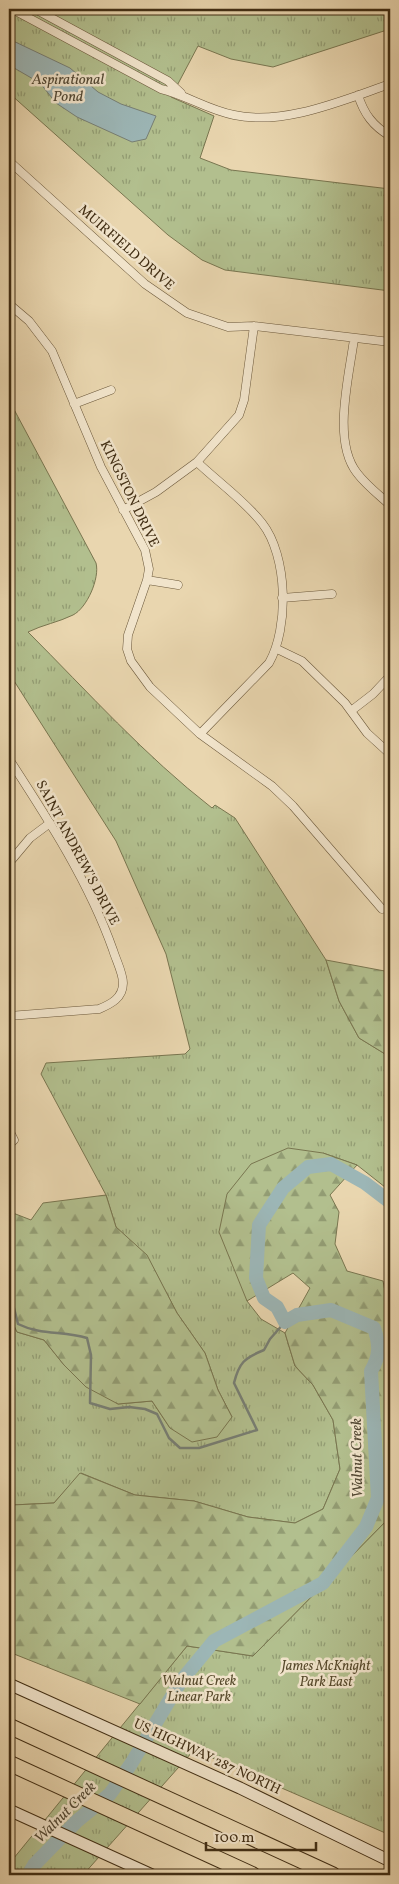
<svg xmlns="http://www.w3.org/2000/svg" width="399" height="1884" font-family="Vollkorn,serif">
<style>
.grass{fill:url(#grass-tufts);stroke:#797650}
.forest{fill:url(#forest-firs);stroke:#797650}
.water{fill:#9cb6b6;stroke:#777f75}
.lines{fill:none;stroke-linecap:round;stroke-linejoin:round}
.stream{stroke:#777f75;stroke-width:2.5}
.river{stroke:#9cb6b6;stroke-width:14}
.street-casing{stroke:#6a573a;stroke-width:9}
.secondary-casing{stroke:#402d13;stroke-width:13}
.highway-casing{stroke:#402d13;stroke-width:17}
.street{stroke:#f1e4cb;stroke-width:8}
.secondary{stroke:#f1e4cb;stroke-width:11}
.highway{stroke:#e9d6af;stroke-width:15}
.labels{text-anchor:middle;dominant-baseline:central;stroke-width:5;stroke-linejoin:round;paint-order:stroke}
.street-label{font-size:14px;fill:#402d13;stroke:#f1e4cb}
.park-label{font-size:14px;font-style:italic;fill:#574a2c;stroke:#f1e4cb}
.water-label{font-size:15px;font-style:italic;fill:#524834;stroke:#f1e4cb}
</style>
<defs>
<pattern id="grass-tufts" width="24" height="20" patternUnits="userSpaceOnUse" patternTransform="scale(1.25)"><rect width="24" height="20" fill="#b2bf8e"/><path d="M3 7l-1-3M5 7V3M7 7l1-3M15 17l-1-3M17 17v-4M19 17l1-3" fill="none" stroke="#929c73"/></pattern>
<pattern id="forest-firs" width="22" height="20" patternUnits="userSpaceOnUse" patternTransform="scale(1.25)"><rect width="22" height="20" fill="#b2bf8e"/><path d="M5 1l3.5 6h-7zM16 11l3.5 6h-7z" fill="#929c73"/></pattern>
</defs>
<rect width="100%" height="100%" fill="#e9d6af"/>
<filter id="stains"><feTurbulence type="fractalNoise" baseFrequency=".004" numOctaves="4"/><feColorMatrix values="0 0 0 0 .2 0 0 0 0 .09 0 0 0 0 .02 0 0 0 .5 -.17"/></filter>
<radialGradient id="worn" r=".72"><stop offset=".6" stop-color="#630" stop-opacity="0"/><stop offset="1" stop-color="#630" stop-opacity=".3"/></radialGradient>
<path class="grass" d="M9,9H390V29L273,67L231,59L198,46L171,97L214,116L200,158L231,170L390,189V291L225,270L202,260L168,235L9,93Z
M9,400L96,563C100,578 87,608 73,615C59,622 42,625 28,632C88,692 145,756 212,808L215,805L235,818L326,960L339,1001L359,1038L390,1057V1191L357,1165L323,1153L247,1301L261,1319L285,1333L295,1366L313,1385L333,1420L340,1469L323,1509L295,1523L248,1517L194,1501L135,1495L81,1473L54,1503L12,1505L9,1498V1315L17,1332L44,1340L64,1365L118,1404L152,1401L170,1428L232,1417L218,1390L205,1353L177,1313L147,1256L116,1227L106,1195L41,1074L46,1063L185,1054L190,1049L166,954L116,841L9,673V613L14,569L9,561Z
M390,1517V1835L194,1750L83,1875H9V1864L187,1646L253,1656Z"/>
<path class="forest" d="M326,960L390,972V1057L359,1038L339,1001Z
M288,1148L323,1153L357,1165L330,1195L339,1212L335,1244L347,1271L383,1281L390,1318V1517L253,1656L187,1646L140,1704L9,1652V1512L12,1505L54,1503L80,1473L135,1495L194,1501L248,1517L295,1523L323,1509L340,1469L333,1420L313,1385L295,1366L285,1333L310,1288L293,1273L247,1301L219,1232L227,1194L251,1164Z
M106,1195L116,1227L147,1255L177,1313L205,1353L218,1390L232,1417L217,1437L192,1442L170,1428L152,1401L118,1404L86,1387L64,1365L44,1340L17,1332L9,1315V1218L13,1213L31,1220L43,1203Z"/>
<path class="water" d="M9,39L70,68L98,92L121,104L156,116L146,139L132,142L77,117L56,103L40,83L9,65Z"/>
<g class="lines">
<path class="stream" d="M9,1307L14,1308L18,1324C40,1335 63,1331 87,1338L91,1355L90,1403L110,1409L129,1407L145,1409L157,1414L169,1438L180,1448H199L257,1430L234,1383C239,1363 244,1358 264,1350L270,1339L285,1322"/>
<path class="river" d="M28,1875L34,1865L77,1821L110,1794L131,1764L181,1681L214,1641L323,1583L366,1527L378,1498L371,1371C380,1356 380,1345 374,1328L331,1310L297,1315L285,1322L277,1307L264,1298L256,1278L259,1225L283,1188L308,1167L331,1164L365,1183L390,1202"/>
<g class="street-casing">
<path id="street" d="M12,9L161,89C186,95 208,110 234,115C284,126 343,100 390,84
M35,9L168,81L181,93
M358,95C364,114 373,126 390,136
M9,161L145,284L187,313L228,327L254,326L390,342
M9,304L29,321L52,351L101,467L145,550L149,569L147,580L128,635L127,649L131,661L150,687L200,734L272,786L293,806L382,909
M354,339C349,377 332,441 357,473C366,485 379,495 390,505
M74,404L111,390
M197,462C218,482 244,500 262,523C288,556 289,628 269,663L200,734
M123,510L156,492L197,462L239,415L244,400L254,326
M147,580L178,585
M282,598L332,594
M277,649L302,661L345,703L367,733L390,754
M351,711L373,694L390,676
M9,759C48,819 89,882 113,950C116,960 123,973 123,983C123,998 111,1004 99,1009L9,1016
M9,863L30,838L50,823
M9,1130L14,1140L9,1145"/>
</g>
<g class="secondary-casing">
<path id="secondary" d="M9,1684L240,1788L390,1861
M9,1810L152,1875"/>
</g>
<g class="highway-casing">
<path id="highway" d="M9,1726L333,1875
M9,1763L253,1875"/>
</g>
<use href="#street" class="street"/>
<use href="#secondary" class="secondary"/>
<use href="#highway" class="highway"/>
</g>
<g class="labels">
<g class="street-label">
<text transform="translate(126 248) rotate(41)">MUIRFIELD DRIVE</text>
<text transform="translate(129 494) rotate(64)">KINGSTON DRIVE</text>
<text transform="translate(77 853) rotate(62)">SAINT ANDREW'S DRIVE</text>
<text transform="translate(207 1757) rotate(25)">US HIGHWAY 287 NORTH</text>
</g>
<g class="park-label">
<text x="326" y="1666">James McKnight<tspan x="326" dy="16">Park East</tspan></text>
<text x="199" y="1681">Walnut Creek<tspan x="199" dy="16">Linear Park</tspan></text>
</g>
<g class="water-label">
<text x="68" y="80">Aspirational<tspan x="68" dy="17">Pond</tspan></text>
<text transform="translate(358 1458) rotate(-91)">Walnut Creek</text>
<text transform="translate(66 1813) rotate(-45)">Walnut Creek</text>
</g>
</g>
<rect width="399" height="1884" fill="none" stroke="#e9d6af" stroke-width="30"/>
<rect x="10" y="10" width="379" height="1864" fill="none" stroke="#402d13" stroke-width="2.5"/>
<rect x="15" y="15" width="369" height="1854" fill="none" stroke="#402d13"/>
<path d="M206 1842v8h110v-8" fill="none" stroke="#402d13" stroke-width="2.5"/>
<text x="214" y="1842" font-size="15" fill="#402d13" stroke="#f1e4cb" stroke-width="4" paint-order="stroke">100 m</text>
<rect width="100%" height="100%" filter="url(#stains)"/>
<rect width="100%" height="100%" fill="url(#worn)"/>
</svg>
